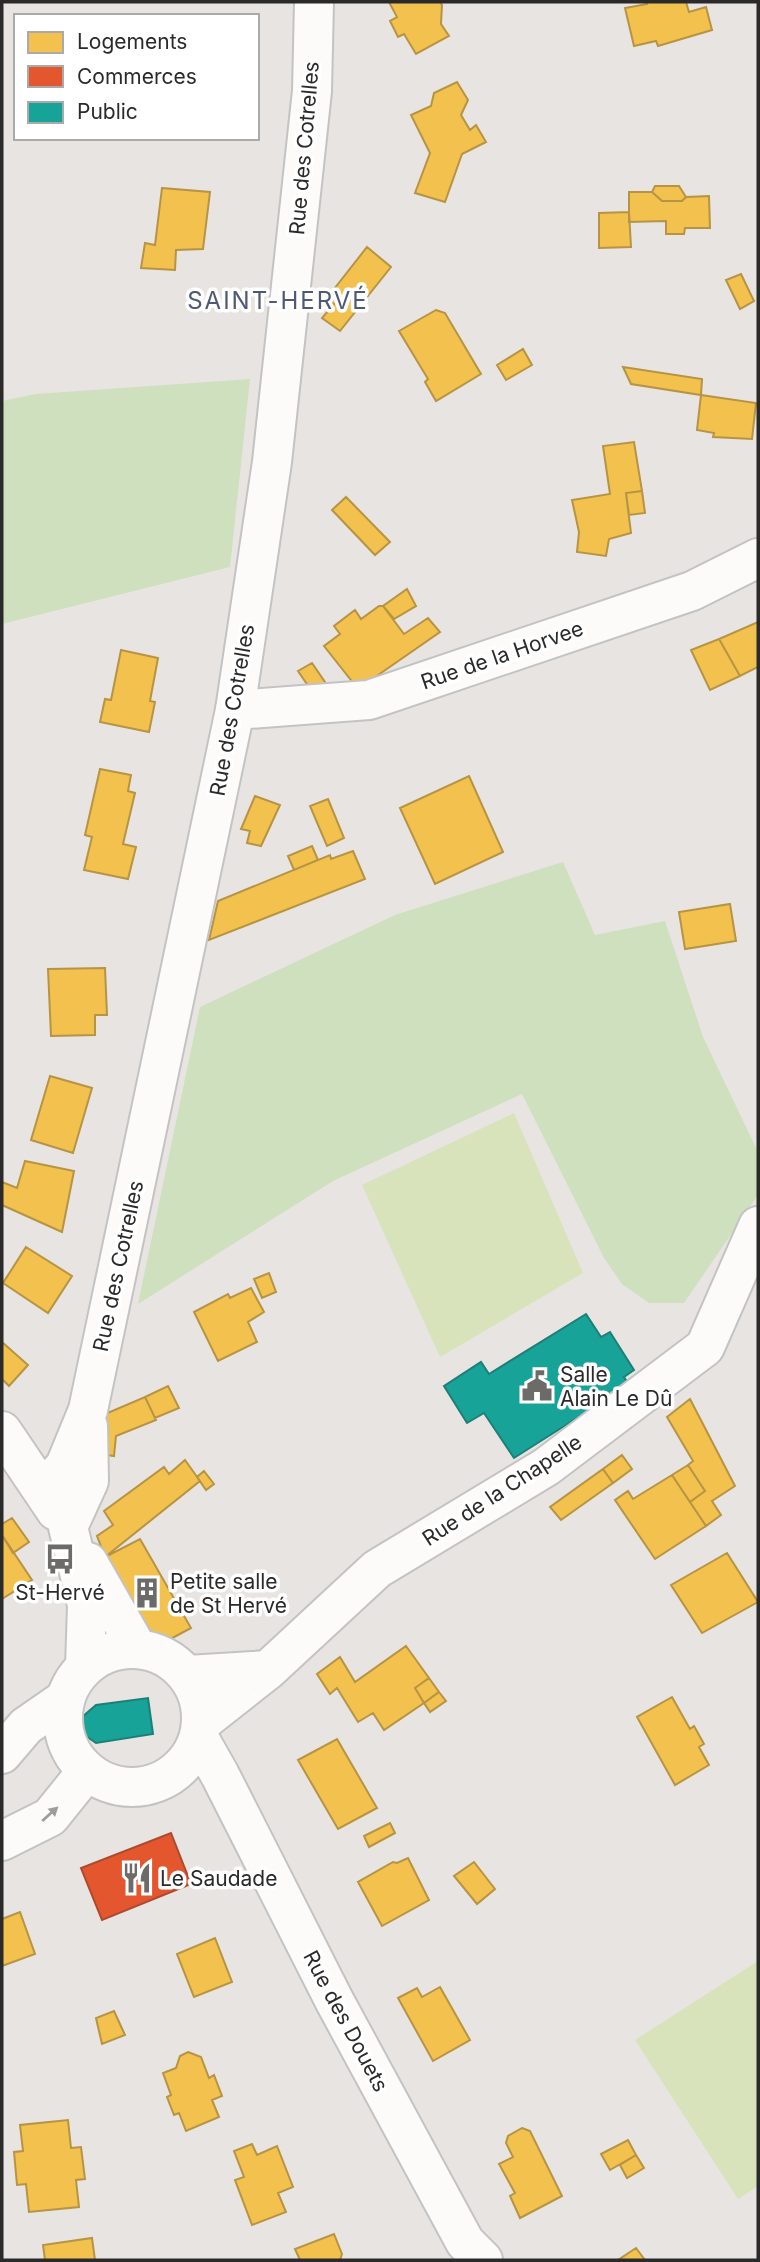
<svg xmlns="http://www.w3.org/2000/svg" width="760" height="2262" font-family="Inter,sans-serif">
<style>
.green{fill:#cee0bd}
.pitch{fill:#d8e3bb}
.homes{fill:#f2c14e;stroke:#b69443;stroke-width:2}
.shops{fill:#e4572e;stroke:#ac4a2d;stroke-width:2}
.public{fill:#17a398;stroke:#1d7f77;stroke-width:2}
.lines{fill:none;stroke-linecap:round;stroke-linejoin:round}
.minor-casing{stroke:#c4c3c3;stroke-width:42}
.tertiary-casing{stroke:#c4c3c3;stroke-width:42}
.minor{stroke:#fcfbfa;stroke-width:38}
.tertiary{stroke:#fcfbfa;stroke-width:38}
.oneway{fill:#9e9d9c}
.labels{text-anchor:middle;dominant-baseline:central;stroke-width:7;stroke-linejoin:round;paint-order:stroke}
.street-label{font-size:21px;fill:#2a2a2a;stroke:#fff}
.poi-label{font-size:21px;fill:#2a2a2a;stroke:#fff;text-anchor:start}
.quarter-label{font-size:24px;letter-spacing:2px;fill:#4f5977;stroke:#fff}
</style>
<rect width="100%" height="100%" fill="#e8e4e1"/>
<path class="green" d="M250,379L230,567L2,624V401L36,394Z
M563,862L595,935L665,921L703,1037L758,1152V1195L684,1303H649L622,1284L604,1258L522,1094L333,1181L138,1304L200,1007L395,915Z"/>
<path class="pitch" d="M514,1113L583,1273L440,1357L362,1185Z
M758,1961V2186L738,2199L635,2040Z"/>
<path class="homes" d="M389,2H440L442,5L441,24L449,36L416,54L404,34L398,37L390,21L397,17Z
M646,2H686L689,12L706,7L712,30L658,46L656,41L634,46L625,8L647,4Z
M457,82L468,100L461,115L470,130L476,125L486,142L462,154L445,202L415,193L430,153L411,115L431,106L434,93Z
M655,186H679L686,197L682,201H662L652,192Z
M162,188L210,192L203,249L176,250L175,270L141,268L145,243L155,245Z
M629,192H652L662,201H682L686,197L709,196L710,228H685L684,234H666V221L629,222Z
M629,212L631,247L599,248V213Z
M367,247L391,267L340,331L322,318L334,304L327,298Z
M741,274L754,301L740,309L726,280Z
M436,310L445,313L481,374L436,401L425,382L428,379L399,331Z
M523,349L532,365L506,380L497,365Z
M623,367L702,379L701,395L631,384Z
M701,395L756,403L752,439L713,437L714,433L697,430Z
M634,442L642,491L626,493L631,533L609,539L606,556L577,552L579,532L572,500L610,494L603,446Z
M642,491L645,513L629,515L626,493Z
M346,497L390,542L375,555L332,510Z
M407,589L416,606L394,619L383,606Z
M379,606H383L404,634L428,618L440,632L358,689L324,646L340,634L334,626L355,610L361,619Z
M758,622V667L740,676L719,639Z
M719,639L740,676L710,690L691,650Z
M121,650L158,658L150,701L155,702L149,732L100,722L105,699L111,700Z
M312,663L327,685L313,693L298,671Z
M100,769L131,775L128,791L135,793L123,844L136,847L128,879L84,870L92,837L85,835Z
M469,776L503,852L435,884L400,808Z
M255,796L280,805L261,846L247,843L250,831L241,829Z
M328,799L344,838L327,846L310,806Z
M312,846L318,860L294,870L288,856Z
M353,851L365,879L209,940L218,901L330,855L331,859Z
M730,904L736,941L685,949L679,912Z
M105,968L107,1015H95V1035L51,1036L48,969Z
M50,1076L92,1088L73,1153L31,1140Z
M25,1161L74,1171L62,1232L2,1205V1182L17,1188Z
M26,1247L72,1276L48,1313L3,1283Z
M269,1273L276,1292L262,1298L254,1279Z
M251,1288L264,1312L248,1322L257,1342L218,1361L194,1312L228,1294L230,1298Z
M2,1342L28,1365L9,1386L2,1379Z
M168,1386L179,1408L155,1418L145,1397Z
M145,1397L156,1420L116,1436L114,1456L100,1454L103,1415Z
M690,1399L735,1486L712,1501L721,1515L706,1526L690,1502L705,1491L688,1465L693,1461L667,1417Z
M622,1455L632,1469L613,1483L603,1469Z
M185,1460L200,1481L105,1557L97,1536L113,1525L104,1511L164,1467L169,1474Z
M688,1465L705,1491L690,1502L672,1475Z
M603,1469L613,1483L561,1520L550,1507Z
M204,1471L214,1484L206,1490L197,1477Z
M672,1475L706,1526L655,1559L615,1500L628,1491L633,1499Z
M12,1518L29,1542L13,1553L2,1535V1524Z
M2,1535L32,1580L2,1599Z
M140,1539L191,1628L152,1649L105,1557Z
M727,1553L758,1602L702,1633L671,1585Z
M406,1646L429,1678L415,1688L424,1703L384,1730L373,1713L358,1722L337,1688L330,1694L317,1674L340,1657L355,1682Z
M429,1678L439,1692L424,1703L415,1688Z
M439,1692L446,1701L430,1712L424,1703Z
M672,1697L690,1729L694,1726L704,1744L699,1747L709,1765L675,1785L637,1717Z
M337,1739L377,1808L338,1829L298,1760Z
M390,1823L395,1833L369,1847L364,1836Z
M408,1858L429,1900L382,1926L358,1882L393,1862L397,1863Z
M474,1862L495,1889L477,1904L454,1876Z
M20,1912L35,1954L2,1966V1919Z
M215,1938L232,1982L194,1997L177,1954Z
M440,1987L470,2040L433,2061L398,1998L417,1988L422,1997Z
M114,2011L125,2035L102,2044L96,2018Z
M188,2052L201,2057L209,2078L214,2075L222,2096L212,2100L219,2117L186,2131L179,2113L174,2115L167,2097L171,2095L163,2073L176,2068L180,2056Z
M68,2120L71,2148L81,2147L85,2179L76,2180L79,2207L29,2212L26,2184L17,2185L14,2152L23,2151L20,2125Z
M522,2128L530,2131L562,2196L520,2218L510,2196L515,2193L499,2164L513,2157L506,2143L508,2136Z
M628,2140L636,2155L610,2170L601,2154Z
M252,2144L257,2155L277,2146L293,2187L278,2193L286,2212L252,2225L235,2180L244,2177L234,2151Z
M636,2155L644,2168L627,2178L620,2165Z
M334,2234L342,2254L340,2260H300L295,2249Z
M92,2238L95,2260H45L43,2245Z
M636,2248L645,2260H618Z"/>
<path class="shops" d="M171,1833L191,1884L102,1920L81,1868Z"/>
<path class="public" d="M586,1314L601,1337L610,1332L634,1370L624,1377L629,1385L514,1458L484,1413L467,1423L444,1386L481,1362L489,1374Z
M148,1698L153,1734L96,1743L83,1734L81,1718L96,1705Z"/>
<g class="lines">
<g class="minor-casing">
<path id="minor" d="M235,710L369,700L692,591L758,558
M188,1675L268,1670
M202,1722L268,1670L377,1569L546,1467L705,1347L758,1226
M2,1754L26,1726L65,1699
M2,1841L50,1817L87,1771"/>
</g>
<g class="tertiary-casing">
<path id="tertiary" d="M2,1431L56,1511
M43,1490L65,1466L88,1410L235,710L272,462L312,91L314,2
M88,1562L137,1648
M63 1718a69 69 0 1 1 138 0a69 69 0 1 1-138 0Z
M85,1667L87,1605L68,1527L89,1481L88,1426
M199,1738L220,1775L334,2000L465,2242L483,2260"/>
</g>
<use href="#minor" class="minor"/>
<use href="#tertiary" class="tertiary"/>
</g>
<defs><path id="oneway-solid" d="M-6-.8H1V-3.2L6.5 0L1 3.2V.8H-6Z" transform="scale(1.75)"/></defs>
<use class="oneway" href="#oneway-solid" transform="translate(50 1814) rotate(-42)"/>
<defs>
<g id="civic-bare" transform="scale(2.415)"><path d="M-.6-6.5H3V-4.5H.6V-3L4-1V1h2V6H-6V1h2V-1L-.6-3ZM-1.2 2.5V6h2.4V2.5Z" fill="#6c6b6a" stroke="#fff" stroke-width="2.5" paint-order="stroke"/></g>
<g id="bus-bare" transform="scale(2.415)"><path d="M-5-6H5V4H4V6H2V4H-2V6H-4V4H-5ZM-3.5-4V0h7V-4ZM-3.5 1.2v1.5H-2V1.2ZM2 1.2v1.5H3.5V1.2Z" fill="#6c6b6a" stroke="#fff" stroke-width="2.5" paint-order="stroke"/></g>
<g id="building-bare" transform="scale(2.415)"><path d="M-4-6H4V6H1V3H-1V6H-4ZM-2.5-4.3h1.7v1.8h-1.7ZM.8-4.3h1.7v1.8H.8ZM-2.5-1h1.7V.8h-1.7ZM.8-1h1.7V.8H.8Z" fill="#6c6b6a" stroke="#fff" stroke-width="2.5" paint-order="stroke"/></g>
<g id="restaurant-bare" transform="scale(2.415)"><path d="M-5-6h1v4h1v-4h1v4h1v-4h1v5L-1.5 .5V6h-2V.5L-5-1ZM5-6V6H3V1.5H1.5Q1.5-4 5-6Z" fill="#6c6b6a" stroke="#fff" stroke-width="2.5" paint-order="stroke"/></g>
</defs>
<g fill-rule="evenodd">
<use href="#civic-bare" x="537" y="1386"/>
<use href="#bus-bare" x="60" y="1559"/>
<use href="#building-bare" x="147" y="1593"/>
<use href="#restaurant-bare" x="137" y="1878"/>
</g>
<g class="labels">
<g class="street-label">
<text transform="translate(304 148) rotate(-85)">Rue des Cotrelles</text>
<text transform="translate(502 655) rotate(-19)">Rue de la Horvee</text>
<text transform="translate(232 710) rotate(-80)">Rue des Cotrelles</text>
<text transform="translate(118 1266) rotate(-78)">Rue des Cotrelles</text>
<text transform="translate(502 1490) rotate(-33)">Rue de la Chapelle</text>
<text transform="translate(346 2021) rotate(62)">Rue des Douets</text>
</g>
<g class="poi-label">
<text x="560" y="1374">Salle<tspan x="560" dy="24">Alain Le Dû</tspan></text>
<text x="170" y="1581">Petite salle<tspan x="170" dy="24">de St Hervé</tspan></text>
<text x="60" y="1592" text-anchor="middle">St-Hervé</text>
<text x="160" y="1878">Le Saudade</text>
</g>
<g class="quarter-label">
<text x="278" y="300">SAINT-HERVÉ</text>
</g>
</g>
<rect width="760" height="2262" fill="none" stroke="#2a2a2a" stroke-width="7"/>
<rect x="14" y="14" width="245" height="126" fill="#ffffff" stroke="#aaaaaa" stroke-width="2"/>
<rect x="28" y="32" width="35" height="21" fill="#f2c14e" stroke="#aaaaaa" stroke-width="2"/>
<text x="77" y="49" font-size="21" fill="#2a2a2a">Logements</text>
<rect x="28" y="66" width="35" height="21" fill="#e4572e" stroke="#aaaaaa" stroke-width="2"/>
<text x="77" y="84" font-size="21" fill="#2a2a2a">Commerces</text>
<rect x="28" y="102" width="35" height="21" fill="#17a398" stroke="#aaaaaa" stroke-width="2"/>
<text x="77" y="119" font-size="21" fill="#2a2a2a">Public</text>
</svg>
